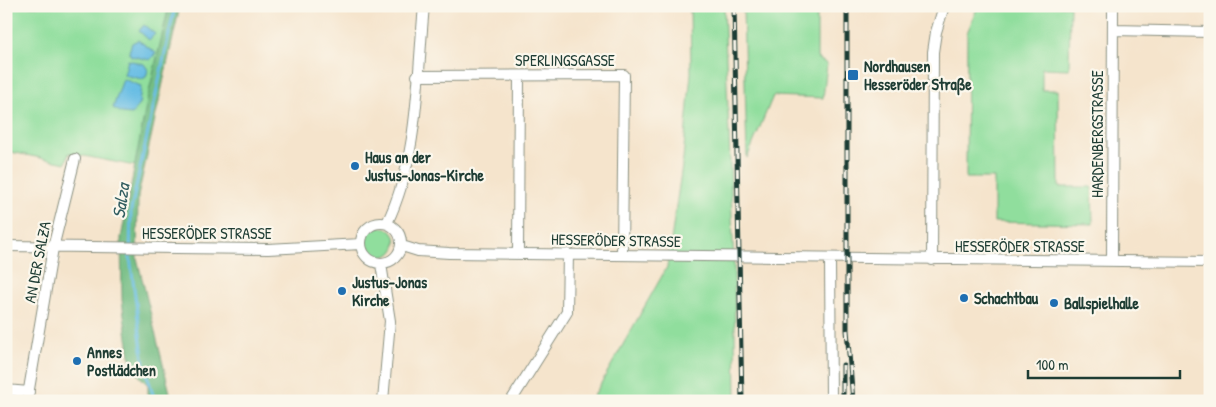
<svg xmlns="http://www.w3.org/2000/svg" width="1216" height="407" viewBox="0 0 1216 407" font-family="'Patrick Hand',sans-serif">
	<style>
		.green { fill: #90de9d; stroke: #588e68 }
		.forest { fill: #74bd84; stroke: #4a7d5c }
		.water { fill: #68bde4; stroke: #447d8c }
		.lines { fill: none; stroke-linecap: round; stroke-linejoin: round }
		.stream { stroke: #68bde4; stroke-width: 3 }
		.street-casing { stroke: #8a9080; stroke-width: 12 }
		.street { stroke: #fff; stroke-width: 10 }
		.rail-casing { stroke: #1f3d34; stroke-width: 5 }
		.rail { stroke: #fbf7ec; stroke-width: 3; stroke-dasharray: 9; stroke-linecap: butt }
		.poi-dot { fill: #1f6fb2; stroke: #fbf7ec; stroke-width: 2 }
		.labels { text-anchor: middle; stroke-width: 4.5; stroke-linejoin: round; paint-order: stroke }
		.street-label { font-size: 16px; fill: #1f3d34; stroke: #fbf7ec }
		.poi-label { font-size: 16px; font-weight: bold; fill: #1f3d34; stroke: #fbf7ec; text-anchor: start }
		.water-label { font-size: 18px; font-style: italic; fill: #315d60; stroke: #fbf7ec }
	</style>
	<rect width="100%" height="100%" fill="#fbf7ec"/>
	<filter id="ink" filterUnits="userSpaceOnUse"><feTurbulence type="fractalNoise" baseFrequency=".02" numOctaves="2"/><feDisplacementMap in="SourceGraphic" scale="10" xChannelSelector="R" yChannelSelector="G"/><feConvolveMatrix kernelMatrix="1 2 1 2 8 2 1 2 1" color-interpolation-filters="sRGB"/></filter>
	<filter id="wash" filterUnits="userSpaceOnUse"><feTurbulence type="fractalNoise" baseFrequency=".0096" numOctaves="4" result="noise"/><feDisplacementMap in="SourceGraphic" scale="20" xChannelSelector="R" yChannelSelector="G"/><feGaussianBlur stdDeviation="1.12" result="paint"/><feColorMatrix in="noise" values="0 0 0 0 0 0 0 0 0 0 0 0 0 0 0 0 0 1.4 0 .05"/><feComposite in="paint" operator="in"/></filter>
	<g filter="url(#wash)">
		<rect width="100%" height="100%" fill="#f5e4cc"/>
		<path class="green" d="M6 6H169L135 166 69 153 66 163 6 151Z
			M690 6H724L734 267 736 401H591L667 267 683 159 691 73Z
			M743 6H817V58L827 64 823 98 773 96 747 158Z
			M978 6H1070L1069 69 1042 68V90H1058L1059 187H1092L1093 224 994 222V178H966L967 33Z
			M366 242a15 15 0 1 1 30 0a15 15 0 1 1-30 0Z"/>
		<path class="forest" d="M169 6H180L138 196 137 258 172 401H148V385L132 368 127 338 122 300 121 238 148 96Z"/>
		<path class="water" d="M144 25 155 34 149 40 139 31Z
			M138 40 156 53 150 60 131 56 129 52 132 43Z
			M128 60 144 64 148 70 146 77 142 79 124 75Z
			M123 79 141 86 139 104 132 114 122 113 113 108Z"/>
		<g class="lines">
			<path class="stream" d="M155 401 144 365 130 257 131 210 175 6"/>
		</g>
	</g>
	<g filter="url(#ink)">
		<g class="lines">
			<g class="street-casing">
				<path id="street" d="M1113 30 1210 32
					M417 76 624 75 622 255
					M361 243a20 20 0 1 1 40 0a20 20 0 1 1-40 0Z
					M387 223C419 157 417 78 424 6
					M6 246 268 249 361 244
					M402 246 418 251 449 253 1210 262
					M518 253 519 76
					M830 259 831 401
					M932 260 933 52 936 32 944 6
					M1112 261 1113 6
					M381 264 390 321 383 401
					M6 390 29 392
					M27 401 53 248 75 159
					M511 401 567 312 568 254"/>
			</g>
			<use href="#street" class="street"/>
			<g class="rail-casing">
				<path id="rail" d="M734 6 742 401
					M847 6V330L853 401
					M843 365V401"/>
			</g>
			<use href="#rail" class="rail"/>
		</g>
	</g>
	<g class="poi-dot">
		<rect x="847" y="69" width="12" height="12" rx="2.5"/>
		<circle cx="355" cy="166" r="5"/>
		<circle cx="342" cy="291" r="5"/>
		<circle cx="964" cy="298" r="5"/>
		<circle cx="1054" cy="303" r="5"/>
		<circle cx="77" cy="361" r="5"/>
	</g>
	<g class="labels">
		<g class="street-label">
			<text x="565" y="66">SPERLINGSGASSE</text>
			<text transform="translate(1097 134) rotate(-90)" y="6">HARDENBERGSTRASSE</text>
			<text x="207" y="239">HESSERÖDER STRASSE</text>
			<text transform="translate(616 240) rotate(1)" y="6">HESSERÖDER STRASSE</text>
			<text x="1020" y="252">HESSERÖDER STRASSE</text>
			<text transform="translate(37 262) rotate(-79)" y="6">AN DER SALZA</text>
		</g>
		<g class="poi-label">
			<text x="864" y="72">Nordhausen<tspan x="864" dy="18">Hesseröder Straße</tspan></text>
			<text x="365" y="163">Haus an der<tspan x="365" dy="18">Justus-Jonas-Kirche</tspan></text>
			<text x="352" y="288">Justus-Jonas<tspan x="352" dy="18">Kirche</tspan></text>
			<text x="974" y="304">Schachtbau</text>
			<text x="1064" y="309">Ballspielhalle</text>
			<text x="87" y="358">Annes<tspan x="87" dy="18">Postlädchen</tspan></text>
		</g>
		<g class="water-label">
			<text transform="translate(121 201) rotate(-82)" y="6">Salza</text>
		</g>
	</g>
	<rect width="1216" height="407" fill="none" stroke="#fbf7ec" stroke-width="25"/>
	<path d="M1028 370v8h152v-8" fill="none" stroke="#1f3d34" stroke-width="2.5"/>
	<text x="1036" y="370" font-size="15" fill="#1f3d34" stroke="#fbf7ec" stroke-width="4" paint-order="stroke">100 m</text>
</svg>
